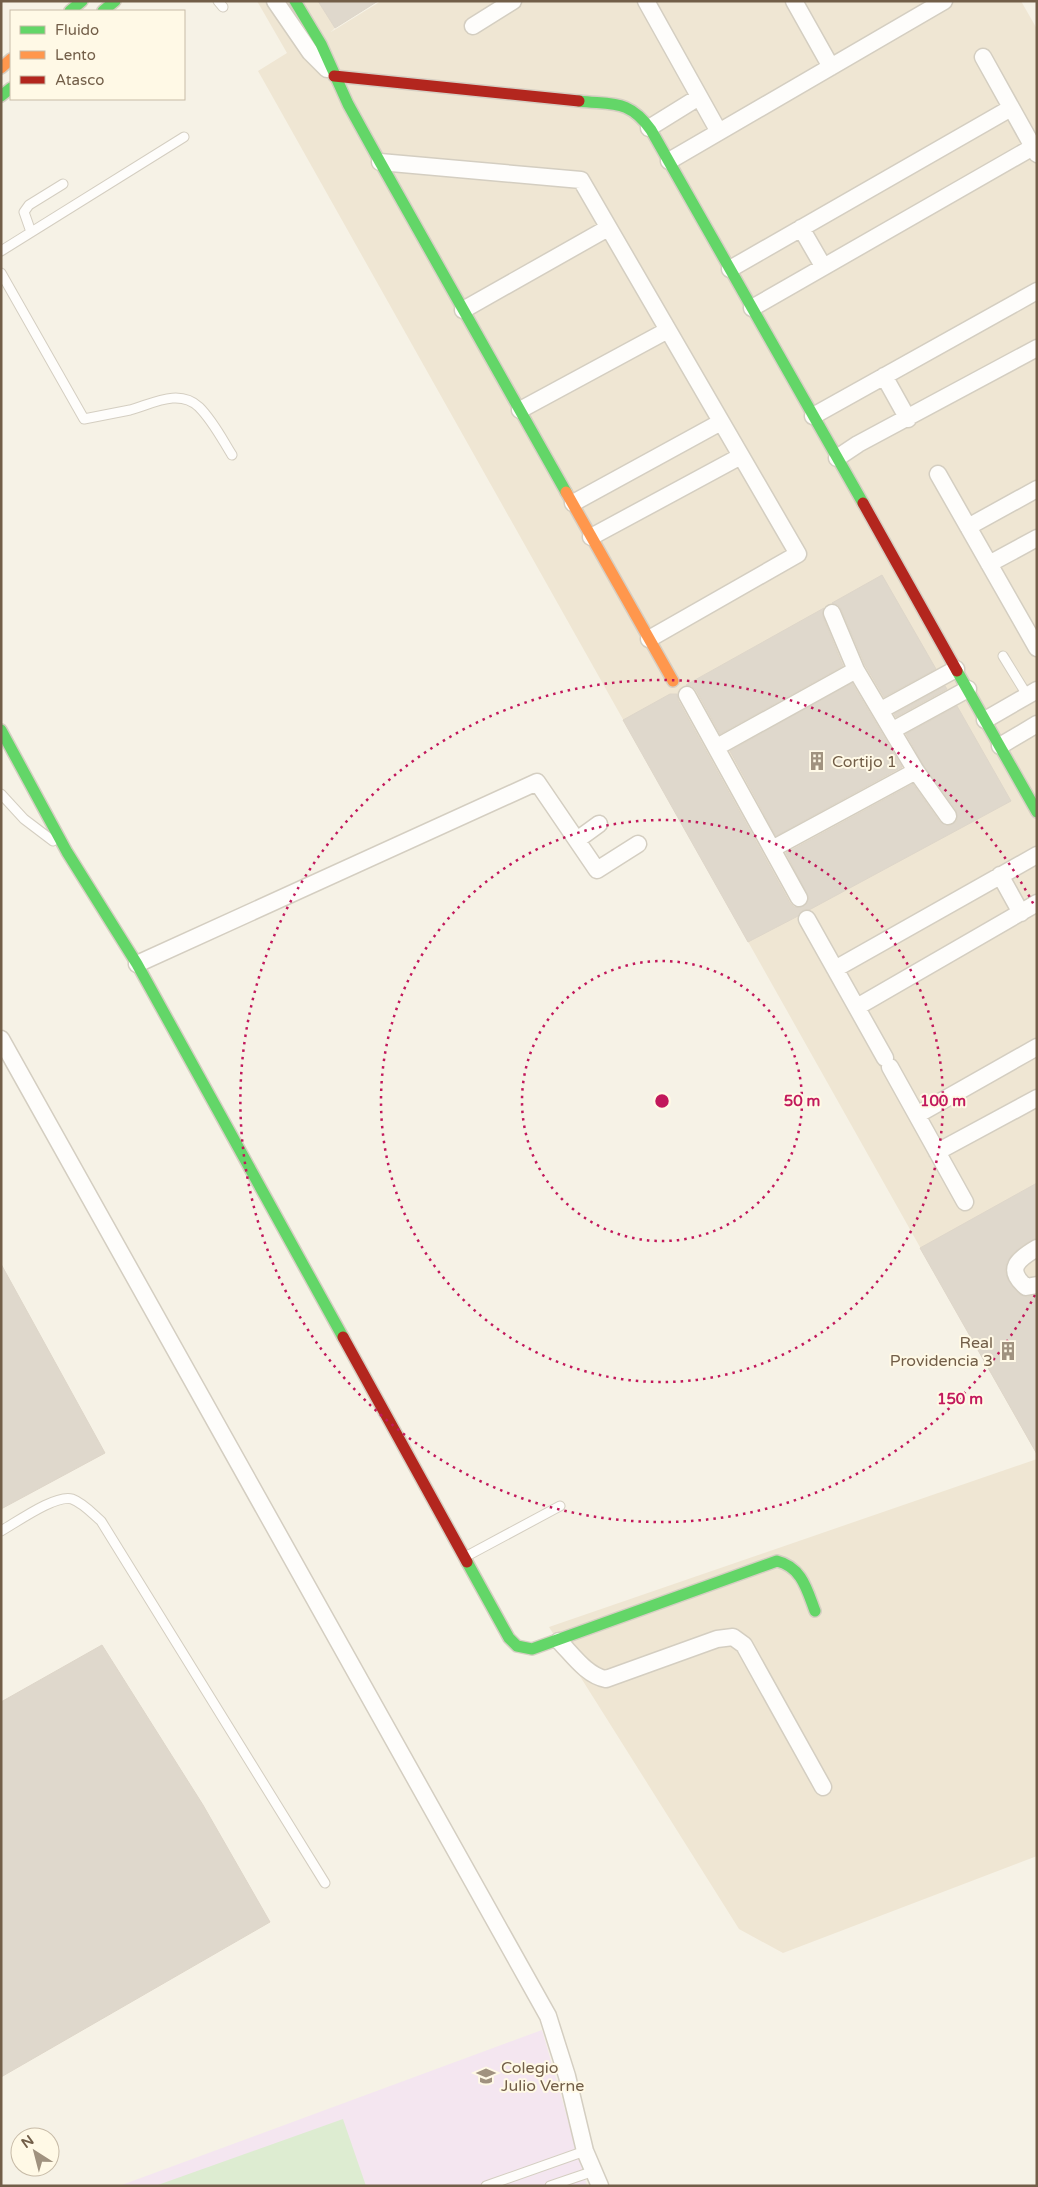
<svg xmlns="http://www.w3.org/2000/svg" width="1038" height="2187" viewBox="0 0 1038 2187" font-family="'Varela Round',sans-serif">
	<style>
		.residential { fill: #efe6d3 }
		.education { fill: #f4e6f0 }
		.green { fill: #ddecd1 }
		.building { fill: #dfd8cc; stroke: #ded6c9 }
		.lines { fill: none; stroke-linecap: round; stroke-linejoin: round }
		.lane-casing { stroke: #d4cec1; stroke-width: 11 }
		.street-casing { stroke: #d4cec1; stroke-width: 19 }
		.fast-casing { stroke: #d6cfc3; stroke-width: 14 }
		.slow-casing { stroke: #d6cfc3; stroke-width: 14 }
		.jam-casing { stroke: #d6cfc3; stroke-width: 14 }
		.lane { stroke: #fefdfb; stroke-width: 9 }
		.street { stroke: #fefdfb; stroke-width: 16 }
		.fast { stroke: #63d668; stroke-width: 11 }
		.slow { stroke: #ff974d; stroke-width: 11 }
		.jam { stroke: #b3261e; stroke-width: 11 }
		.ring { fill: none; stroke: #c2185b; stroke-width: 2.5; stroke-dasharray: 2.5 5 }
		.labels { text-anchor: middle; stroke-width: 4; stroke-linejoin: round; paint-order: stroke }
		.poi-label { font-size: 16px; fill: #725e48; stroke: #fff9e6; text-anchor: start }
		.centre { fill: #c2185b; stroke: #fff9e6; stroke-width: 2.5 }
		.ring-label { font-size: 15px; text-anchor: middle; font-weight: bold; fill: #c2185b; stroke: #fff9e6; stroke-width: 4; stroke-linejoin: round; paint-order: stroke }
	</style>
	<rect width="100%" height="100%" fill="#f6f2e6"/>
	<path class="residential" d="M257 1H318L335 28 331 32 381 1H1021L1037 29V1455L262 78 258 71 287 53Z
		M1037 1459V1856L783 1953 739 1929 549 1627Z"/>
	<path class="education" d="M542 2030 587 2186H119Z"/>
	<path class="green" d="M343 2119 366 2186H155Z"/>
	<path class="building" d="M318 1H378L335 28Z
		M882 575 936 669 884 697 865 665 841 609 838 605 832 603Z
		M824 608 823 617 843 666 720 734 696 690 692 686 686 685Z
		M852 683 902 767 776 836 730 751Z
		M945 686 947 689 896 717 894 714Z
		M670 694H677L678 700 790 903 794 907 804 906 809 898 786 853 913 784 940 822 949 826 957 821 956 810 924 766 906 734 957 706 1011 801 809 910H803L798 916 748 942 623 720Z
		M1037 1183V1238L1025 1244 1013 1253 1007 1262 1005 1271 1008 1280 1019 1294 1027 1297 1037 1295V1454L920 1248Z
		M1 1264 105 1453 1 1509Z
		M102 1645 203 1805 270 1922 1 2077V1702Z"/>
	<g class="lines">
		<g class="lane-casing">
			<path id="lane" d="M218 1 223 7
				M31 232 24 212 29 205 63 184
				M1 251 184 137
				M1 273 84 419C99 416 115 413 130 410 152 404 179 388 199 407 213 421 222 439 232 455
				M1003 656 1027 695
				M1 794 24 819 53 841
				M1 1531C17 1522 56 1494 72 1499 83 1503 92 1513 101 1521L325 1883
				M465 1557 560 1506
				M486 2186 585 2151
				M550 2186 594 2171"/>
		</g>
		<g class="street-casing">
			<path id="street" d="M275 1 310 52 327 69
				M646 1 719 132
				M794 1 831 67
				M473 26 513 1
				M983 57 1037 154
				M649 128 699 97
				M669 161 944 1
				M380 162 581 180 798 554 649 639
				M801 228 823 266
				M730 269 1011 108
				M752 308 1033 147
				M463 310 608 228
				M884 376 908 419
				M520 410 668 330
				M813 416 1037 291
				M837 458 858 444 1037 348
				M938 474 1037 648
				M573 503 721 422
				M968 527 1037 489
				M591 537 741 456
				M989 564 1037 538
				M832 613 856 670 916 771 948 816
				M687 695 799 898
				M881 710 956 669
				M985 720 1037 690
				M893 730 968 689
				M1000 746 1037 724
				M717 747 856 670
				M577 840 599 824
				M772 849 916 771
				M1000 875 1021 913
				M807 919 885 1058
				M137 964 537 782 597 870 638 844
				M835 969 1037 855
				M857 1007 1037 903
				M1 1039 548 2016 567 2076 585 2151 600 2186
				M890 1067 965 1202
				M917 1115 1037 1047
				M937 1152 1037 1098
				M1037 1248C1018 1259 1005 1269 1026 1287L1037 1285
				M559 1641C572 1654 587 1676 606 1679L717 1639 733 1637 744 1645 823 1787"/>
		</g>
		<g class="fast-casing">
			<path id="fast" d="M295 1 321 44 348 104 380 162 566 492
				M70 11 82 1
				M103 11 115 1
				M1 96 11 88
				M579 101C613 105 629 99 651 130L863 503
				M957 671 1037 812
				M1 730 67 852 137 964 343 1337
				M467 1562 509 1638 517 1646 532 1649 777 1561C802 1567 807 1590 815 1611"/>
		</g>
		<g class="slow-casing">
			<path id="slow" d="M1 68 11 59
				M566 492 673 681"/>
		</g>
		<g class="jam-casing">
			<path id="jam" d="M334 76 579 101
				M863 503 957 671
				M343 1337 467 1562"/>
		</g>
		<use href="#lane" class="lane"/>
		<use href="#street" class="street"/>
		<use href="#fast" class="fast"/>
		<use href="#slow" class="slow"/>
		<use href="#jam" class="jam"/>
	</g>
	<g class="ring">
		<circle cx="662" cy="1101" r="140"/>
		<circle cx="662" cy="1101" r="281"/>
		<path d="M1035 1295A421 421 0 1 1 1035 907"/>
	</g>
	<defs>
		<g id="building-bare" transform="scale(1.5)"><path d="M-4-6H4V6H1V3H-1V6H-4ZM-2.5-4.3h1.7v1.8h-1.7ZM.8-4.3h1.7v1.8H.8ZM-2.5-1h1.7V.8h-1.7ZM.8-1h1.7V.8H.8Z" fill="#a0927f" stroke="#fff9e6" stroke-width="2.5" paint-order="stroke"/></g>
		<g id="school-bare" transform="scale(1.5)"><path d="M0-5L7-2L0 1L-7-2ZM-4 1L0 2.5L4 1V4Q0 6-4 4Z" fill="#a0927f" stroke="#fff9e6" stroke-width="2.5" paint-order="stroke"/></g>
	</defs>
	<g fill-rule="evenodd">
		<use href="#building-bare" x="817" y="761"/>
		<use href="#building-bare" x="1008" y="1351"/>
		<use href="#school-bare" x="486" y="2076"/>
	</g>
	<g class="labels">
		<g class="poi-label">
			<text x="832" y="767">Cortijo 1</text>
			<text x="993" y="1348" text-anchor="end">Real<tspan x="993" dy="18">Providencia 3</tspan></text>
			<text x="501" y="2073">Colegio<tspan x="501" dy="18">Julio Verne</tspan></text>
		</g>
	</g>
	<circle cx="662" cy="1101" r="8" class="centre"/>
	<g class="ring-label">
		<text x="802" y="1106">50 m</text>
		<text x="943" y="1106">100 m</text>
		<text x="960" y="1404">150 m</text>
	</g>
	<rect width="1038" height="2187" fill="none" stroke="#725e48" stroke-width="5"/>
	<rect x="10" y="10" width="175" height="90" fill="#fff9e6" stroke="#c7bba7"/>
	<rect x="20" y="26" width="25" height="8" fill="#63d668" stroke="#c7bba7"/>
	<text x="55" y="35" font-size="15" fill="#725e48">Fluido</text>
	<rect x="20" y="51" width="25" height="8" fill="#ff974d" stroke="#c7bba7"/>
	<text x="55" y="60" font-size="15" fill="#725e48">Lento</text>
	<rect x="20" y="76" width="25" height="8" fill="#b3261e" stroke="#c7bba7"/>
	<text x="55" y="85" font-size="15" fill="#725e48">Atasco</text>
	<g transform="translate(35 2152) rotate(324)"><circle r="24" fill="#fff9e6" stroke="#c7bba7"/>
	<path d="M0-4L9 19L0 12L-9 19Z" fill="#a0927f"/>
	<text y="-8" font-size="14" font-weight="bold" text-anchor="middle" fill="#725e48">N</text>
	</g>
</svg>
